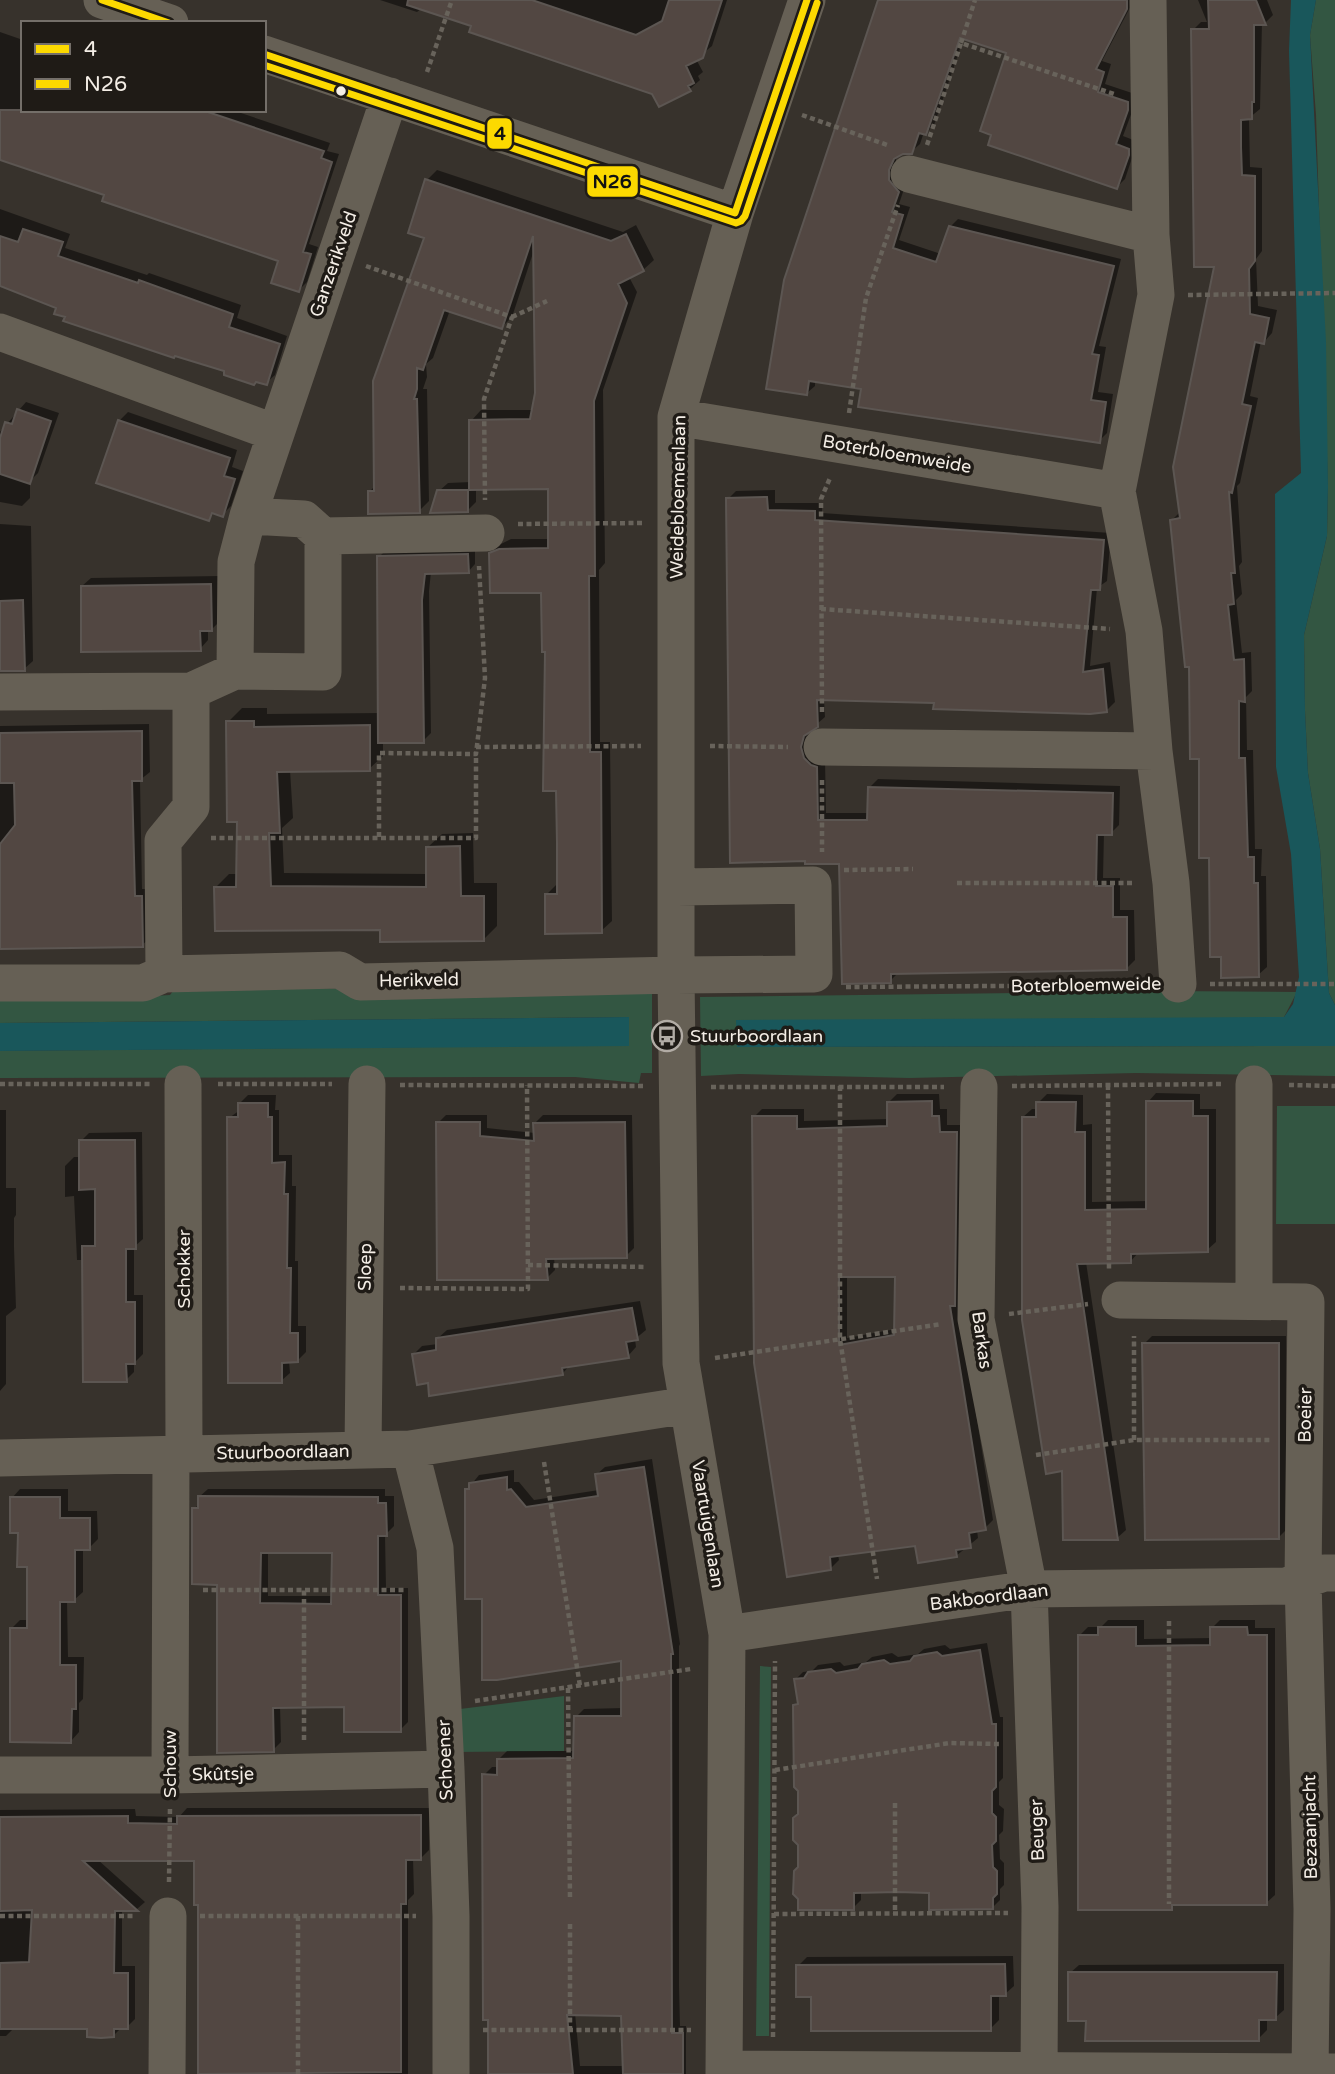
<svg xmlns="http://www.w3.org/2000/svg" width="1335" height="2074" viewBox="0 0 1335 2074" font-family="'Varela Round',sans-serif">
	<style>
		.green { fill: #335642 }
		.water { fill: #19575b }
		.shadow { fill: #0007; fill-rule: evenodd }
		.building { fill: #524742; stroke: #5c5652; stroke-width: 2; fill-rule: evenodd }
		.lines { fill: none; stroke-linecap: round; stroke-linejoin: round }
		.path { stroke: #68635b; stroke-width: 4.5; stroke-dasharray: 5 3.5; stroke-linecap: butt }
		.minor { stroke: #666055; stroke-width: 37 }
		.bus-1-casing { stroke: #1f1b16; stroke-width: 12 }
		.bus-2-casing { stroke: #1f1b16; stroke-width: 12 }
		.bus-1 { stroke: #fcd900; stroke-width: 7 }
		.bus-2 { stroke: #fcd900; stroke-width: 7 }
		.bus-dot { fill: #f4eee6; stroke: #1f1b16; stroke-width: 2.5 }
		.labels { text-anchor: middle; stroke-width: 7; stroke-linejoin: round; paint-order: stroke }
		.street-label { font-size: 18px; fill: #f4eee6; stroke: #1f1b16 }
		.poi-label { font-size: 18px; fill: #f4eee6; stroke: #1f1b16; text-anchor: start }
		.line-badge { stroke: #1f1b16; stroke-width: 2.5 }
		.pale-badge-label { font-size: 19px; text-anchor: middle; font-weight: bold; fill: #111 }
	</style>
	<rect width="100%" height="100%" fill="#37322c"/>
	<path class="green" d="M1316 0H1335V1005L1329 993 1320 849 1308 773 1305 711 1304 635 1327 536 1328 487 1316 115 1310 35Z
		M177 986 652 993V1073H641L639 1083 575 1077 0 1078V1051L629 1045 628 1017 0 1023V999L121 998 170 995Z
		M1166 991 1297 992 1284 1017 738 1047 1335 1046V1076L1136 1073 909 1078 739 1074 701 1076 700 997Z
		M1277 1106H1335V1224H1276Z
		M760 1666 771 1667 769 2036H756Z
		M564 1696V1751L454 1752 460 1709Z"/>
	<path class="water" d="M1291 0H1316L1310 35 1326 342 1328 487 1327 536 1304 635 1305 711 1308 773 1320 849 1329 993 1335 1005V1046L737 1047 736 1020 1284 1017 1293 1004 1299 977 1291 854 1276 767 1275 494 1301 473 1289 51Z
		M629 1017V1046L0 1051V1023Z"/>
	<path class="shadow" d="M380 0H727L712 46 696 59 703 72 698 76 700 80 690 89 660 105 653 92 422 8 417 12Z
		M880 0H1134L1102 61 1111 64 1105 84 1135 94 1136 101 1123 136 1136 141V146L1125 179 1117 187 1009 52 964 37 934 125 926 133 924 132 920 144 911 152 899 154 896 159V172L906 183 899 204 910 207 899 240 941 254 950 227 958 219 1121 259 1099 346 1106 347 1098 392 1113 394 1107 433 1099 441 863 388 815 380V386L807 393Z
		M1198 0H1267L1273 15 1265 23H1262L1260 109 1249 118 1250 167 1262 168V251L1256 259 1258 306 1277 310 1272 333 1264 342 1261 341 1250 396 1258 398 1240 483 1237 486 1242 562 1239 566 1242 594 1236 600 1242 653 1251 652 1252 691 1246 697 1247 750H1253L1255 849H1262L1261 876H1266L1267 967 1258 975 1211 856 1191 665 1172 520 1181 511 1216 265 1193 30 1201 22H1207Z
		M0 32 23 40V110H232L330 143 327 151 339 154 309 244 318 247 307 282 299 290 281 260 107 194 0 158Z
		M437 170 623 232 636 225 654 260 643 270 629 277 637 292 603 390 605 563 599 570 600 742H610L612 921 601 931 547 894 557 884 558 789 543 591 490 554 501 544 511 539H550V488H476V502L467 511 439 491 448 483 471 482V421L481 410H534L537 393 534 250 512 317 502 327 450 310 433 358 426 364 427 377 423 389H427L429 501 419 511 370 491 376 485 426 237 427 180Z
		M0 209 70 234 65 248 147 275 149 273 241 305 237 318 287 336 275 375 266 383 67 316 58 307 0 285Z
		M26 402 59 413 38 473 30 481V498L22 506 0 502V432Z
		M128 412 237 450 232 467 243 471 231 506 222 515 215 512 209 519 119 421Z
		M775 490V503H822V513L1111 533 1107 581 1097 588 1090 666 1110 662 1115 702 1107 710 936 701 824 699 825 717 811 729 808 739 825 759 826 813H869L870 787 878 779 1120 786 1119 825 1111 833H1104L1103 878H1120V910H1134L1135 960 1127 968 898 973 890 981 841 863 807 862 728 499 736 491Z
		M0 524 31 526 33 661 24 669H0Z
		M475 548V564L468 572H431L429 591 431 733 423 741H383V756L369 769 290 770 293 818 282 828 284 873 428 874V847L442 834 473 833 474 883H497V926L484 939 381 929 216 887 229 874H238L239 820 228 722 242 708H267V714L380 713 379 557 387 549Z
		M219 576 220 621 211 630H208V640L200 649 82 586 91 578Z
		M149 724 150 772 140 780 142 889H150V938L142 945 0 947V726Z
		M1156 1093 1200 1094V1109H1216V1242L1207 1250 1138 1253 1130 1262H1086L1126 1530 1117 1538 1064 1469 1023 1117 1032 1109H1038V1103L1047 1094 1083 1095V1125L1092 1124V1202L1148 1201V1102Z
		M897 1094H939L940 1109H947V1125H965L958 1300 993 1520 985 1528 977 1530 978 1538 956 1556 917 1544 838 1555 839 1560 831 1568 754 1117 762 1109H804V1121L889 1119V1102ZM847 1276H897L896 1329 847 1338Z
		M248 1095H276L275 1110H279V1155H292V1186H296L295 1261H298V1326H306V1352L297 1361H289L290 1373 281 1381 229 1118 240 1110V1103Z
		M0 1110H6V1188H16V1215L14 1218V1247L16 1308 6 1316V1384L0 1391Z
		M446 1115H487V1128L535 1133V1123L543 1115H632L634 1248 626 1256 554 1257 555 1270 547 1278 438 1123Z
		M142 1132 143 1239 134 1247V1295H143V1354L134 1363V1372L126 1380 84 1260H77L74 1196 65 1197V1166L74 1157H81V1141L89 1133Z
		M640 1301 646 1330 635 1339 636 1347 628 1356 571 1364 563 1373 429 1381 414 1354 422 1346 438 1344V1338L447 1330Z
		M1152 1336H1286V1530L1278 1538 1144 1344Z
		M652 1459 680 1644 679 1646V1986L680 2026H686V2074H490L484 1775 492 1767H499V1759L507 1751H575L576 1717 584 1709 623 1708V1659L484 1597 467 1490 479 1475 514 1470V1482H519L534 1500 599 1490 596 1475 605 1467ZM575 2013 623 2014 624 2066H580Z
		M20 1489H68V1511H97L98 1539 89 1548H83V1592L74 1600H67L68 1657H84L83 1699 79 1703V1732L71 1741 12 1628 20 1620H29V1565L12 1498Z
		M208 1489H385V1496H394V1526L385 1535 386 1588H408V1722L400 1730 346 1705 280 1706 281 1742 273 1750 194 1509 200 1503 199 1497ZM268 1551H334L333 1596H268Z
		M1108 1620H1144V1639L1212 1638V1628L1220 1620H1255V1628H1275V1895L1266 1903H1177L1171 1908 1080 1635 1088 1627H1101Z
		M987 1643 1000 1717H1003V1778L999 1782V1805L1004 1809 1003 1831 999 1835 1000 1859 1004 1863V1885L1000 1889V1900L992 1908 930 1891H861V1900L853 1908 799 1814 795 1705 799 1701 795 1680 803 1672 812 1671 818 1665 840 1662 844 1666 866 1662 872 1657 892 1653 898 1657 918 1654 924 1649 945 1645 950 1649Z
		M187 1808H429V1850L421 1858H413L414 1894 408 1900V2074H199L200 1903 195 1859H97L145 1902 137 1909H122V1966H135V2019L127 2027H122L113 2036 89 2027 14 2028 6 2036H0V1810L135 1809 136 1816 179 1817Z
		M1013 1956 1014 1986 1005 1994H999V2020L990 2029 813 1995 798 1966 807 1957Z
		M1284 1964V2010L1275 2018H1267V2030L1258 2039 1070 1973 1079 1965Z"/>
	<path class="building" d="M408 0H532L636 35 662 21 669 0H722L703 58 686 66 694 83 688 86 691 91 659 107 652 94 469 32 471 26 407 5Z
		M878 0H1127V9L1096 69 1104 72 1098 92 1128 102V110L1116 144 1129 149V155L1117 189 988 145 991 135 980 131 1006 53 960 38 926 135 919 133 912 154H903L894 159 889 170V180L899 192 892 212 903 215 893 248 936 262 949 226 1114 266 1092 354 1099 355 1091 400 1106 402 1100 443 858 407 861 389 809 381 807 395 766 389 784 280Z
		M1208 0H1256L1266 25H1254V102H1252V119L1241 120V147L1242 175 1255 176V261L1249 269 1250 314 1269 318 1264 344 1255 342 1242 404 1251 406 1232 493 1229 492 1235 573H1231L1234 604 1228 605 1234 660 1244 659 1245 702 1239 701V758H1245L1248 857H1254V883H1258L1259 977 1221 978V957H1210L1209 858H1199V759H1190L1189 667H1185L1170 520 1180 518 1173 467 1214 267H1194L1191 29H1209Z
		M0 110H202L324 151 321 158 332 162 303 252 311 254 299 292 271 283 278 261 102 201 104 195 0 160Z
		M425 179 611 241 626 234 644 271 618 284 627 303 594 401 595 576H589L590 752H601L602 933 545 934V894H557V843L556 791H543L545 652H542L541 593H490L489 553 499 549 548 548V489L469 490V420L530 419 535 393 533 236 502 329 444 310 423 370 417 368V389L414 399H417L420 513 368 514V491H374L373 381 424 238 408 233Z
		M23 229 63 242 58 256 138 283 139 280 233 314 229 327 280 344 267 385 256 382 254 385 224 375V371L175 356 174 358 63 321 65 317 54 314 56 308 0 286V236L18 242Z
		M17 409 51 421 30 484 0 474V438L5 422 12 424Z
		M118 420 230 458 224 476 235 479 223 517 212 513 209 521 96 483Z
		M437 490H468V512L430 513Z
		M767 497 768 510 815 511V520L1104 540 1100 590H1091L1083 672 1103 669 1107 712 1090 714 933 709 934 703 817 700 818 727 804 736 801 747 804 758 811 765 817 767 818 820H867L868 787 1113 793 1112 835H1097L1096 886H1113V917H1127V970L891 974V983L842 984 839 864H805V861L730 863 726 498Z
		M468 554 469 573 425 574 422 600 424 743H378L377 556Z
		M211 584 212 631H200L201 651 81 652V586Z
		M23 600 25 671H0V601Z
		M226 721H254V727L370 725V771L277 772 280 833H269L271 886 426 887V847L460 846 461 896H484V941L380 942V930L215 931 214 887H236L237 822H227Z
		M142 731V781H132L135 896H142L143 947 0 949V844L15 825 14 783H0V733Z
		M932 1101V1116H939L940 1132H957L955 1306H950L986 1530 969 1533 971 1548 956 1550 957 1557 918 1563 915 1546 830 1557 831 1570 787 1577 754 1363 752 1116H797V1129L887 1126V1102ZM839 1277H895L894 1335 839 1345Z
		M1146 1101H1193V1116H1208V1252L1131 1254V1263L1077 1264 1118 1540H1063L1062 1471 1046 1474 1022 1320V1117H1036V1102H1076L1075 1132H1085V1210L1146 1209Z
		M238 1103H268V1117H272V1163L285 1162 284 1194H288L287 1268H291L290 1333H298V1362L282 1363V1383H228L227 1117H238Z
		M436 1122H480V1136L534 1141 533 1123 625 1122 627 1258 546 1259 548 1280H437Z
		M79 1140H135L136 1249H126V1302H135V1364H126L127 1382H83L82 1246H95V1189L79 1190Z
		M632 1308 638 1340 626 1342 629 1358 562 1368 563 1375 429 1396 428 1383 417 1385 412 1354 436 1350V1338Z
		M1142 1343H1279V1539L1145 1540Z
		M644 1467 673 1654H671L672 2033H683V2074H623L621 2016 567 2015 573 2074H488V2020H483L482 1774 497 1775V1759L573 1758 574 1716H621V1661L497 1680H482V1599H465V1489H469V1483L507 1477V1490L511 1489 526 1507 598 1496 595 1474Z
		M198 1496 378 1497V1503H386L387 1536H378V1595H401V1732H344V1707L273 1708 274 1752 217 1753V1585L192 1584V1508H198ZM261 1553H332L331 1604 260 1603Z
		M10 1497H60V1518H90V1550H75V1602H60V1665H76V1709H72L71 1743 10 1742V1628H27V1567H17L18 1533H10Z
		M1098 1627H1136V1646L1210 1645V1627H1247L1248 1635H1267V1905H1172V1910H1078V1635H1098Z
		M980 1650 992 1724H996V1787L992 1791V1813L996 1817V1841L992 1845 993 1867 997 1871V1894L993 1898V1909L929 1910V1893L898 1892 854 1893V1910H798V1899L793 1894 794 1871 798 1867V1845L793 1840V1818L798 1814V1791L794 1787 793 1705 798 1704 794 1679 804 1678 808 1672 831 1669 836 1673 858 1669 862 1664 884 1660 890 1664 910 1661 914 1656 937 1652 942 1656Z
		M421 1815V1860H406V1904H401V2072L198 2074V1905H194V1861H83L138 1911H115L114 1973H128V2029H114V2037L101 2038 87 2037V2029H0V1963L29 1962 32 1910 0 1911V1817L128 1816V1823L177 1824V1816Z
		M1005 1964 1006 1996H991V2031H811V1997H796V1965Z
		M1068 1972H1277L1276 2020H1259V2041H1085L1086 2021H1068Z"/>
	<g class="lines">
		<path class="path" d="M961 43 975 0
			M427 72 452 0
			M802 115 890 146
			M927 145 961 43 1117 95
			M366 266 512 317 484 399 485 500
			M1188 295 1335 293
			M512 317 547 301
			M849 413 866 298 898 205
			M518 524 642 523
			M821 609 1110 629
			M822 712 821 499 830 478
			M710 746 788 747
			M476 747 641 746
			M822 780V852
			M379 837V753L476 754 485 678 479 566
			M211 838H476V754
			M844 870 913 869
			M957 883H1135
			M1210 984H1335
			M846 987 1145 985
			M0 1084H150
			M218 1084H332
			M400 1085 643 1086
			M1108 1085 1109 1269
			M1289 1085 1335 1086
			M840 1086V1339L877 1579
			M1012 1086 1221 1084
			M711 1087H944
			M528 1265 646 1267
			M400 1288 528 1289 527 1085
			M1009 1314 1088 1304
			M715 1358 942 1324
			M1134 1440V1336
			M1036 1455 1134 1440H1271
			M544 1462 580 1686
			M203 1590H404
			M1169 1621V1904
			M568 1688 570 1900
			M475 1701 691 1669
			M304 1740V1590
			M775 1770 950 1743 999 1744
			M895 1803V1914
			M169 1882 170 1807
			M774 1914 1008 1913
			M0 1916H136
			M200 1916H416
			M298 1916V2074
			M570 1924V2030
			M483 2030H691
			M773 2037 775 1661"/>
		<path class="minor" d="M102 0 170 23
			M1148 0 1151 235 1156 295 1117 491 1144 631 1154 751 1171 883 1178 984
			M264 54 735 213
			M909 174 1151 235
			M0 332 276 433
			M676 417 1117 491
			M248 516 304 519 323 536
			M235 671 236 562 248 516 390 96
			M0 692 191 691 235 671 323 672V536L486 533
			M822 747 1154 751
			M677 887 813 885 814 974 676 975V417L735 213 807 0
			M164 974 163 841 191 807V691
			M0 983H143L164 974 340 970 360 982 676 975 681 1363 727 1634 724 2074
			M183 1084 184 1454
			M1254 1084V1301
			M979 1087 976 1319 1029 1589 1040 1907 1039 2074
			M1120 1300 1306 1302 1303 1581 1312 1909 1310 2074
			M410 1449 435 1548 446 1769 451 1916V2074
			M363 1450 367 1084
			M0 1458 410 1449 688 1405
			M727 1634 1029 1589 1286 1586 1324 1573H1335
			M0 1775H170L446 1769
			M170 1775 171 1454
			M724 2069 1334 2072
			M167 2074 168 1916"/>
		<g class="bus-1-casing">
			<path id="bus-1" d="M102 0 169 23
				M264 54 735 213
				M735 213 807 0"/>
		</g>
		<g class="bus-2-casing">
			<path id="bus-2" d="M264 65 736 223 741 221 745 216 817 3"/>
		</g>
		<use href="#bus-1" class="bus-1"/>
		<use href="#bus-2" class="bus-2"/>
	</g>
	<defs>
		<g id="bus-ring" transform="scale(1.575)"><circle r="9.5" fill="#1f1b16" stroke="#b2aca5" stroke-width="1.5"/><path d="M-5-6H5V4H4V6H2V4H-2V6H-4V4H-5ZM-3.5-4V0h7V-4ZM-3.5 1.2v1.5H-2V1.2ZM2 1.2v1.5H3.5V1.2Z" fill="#b2aca5"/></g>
	</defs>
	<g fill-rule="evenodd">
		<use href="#bus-ring" x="667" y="1036"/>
	</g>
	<circle class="bus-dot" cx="341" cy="91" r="6"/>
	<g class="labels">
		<g class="street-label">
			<text transform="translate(333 264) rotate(-71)" y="6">Ganzerikveld</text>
			<text transform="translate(897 454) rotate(10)" y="6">Boterbloemweide</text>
			<text transform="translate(678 497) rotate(-89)" y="6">Weidebloemenlaan</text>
			<text transform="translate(419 980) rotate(-1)" y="6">Herikveld</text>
			<text transform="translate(1086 985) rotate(-1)" y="6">Boterbloemweide</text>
			<text transform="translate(365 1267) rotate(-89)" y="6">Sloep</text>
			<text transform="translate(184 1269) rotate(-90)" y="6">Schokker</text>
			<text transform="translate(982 1340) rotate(82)" y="6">Barkas</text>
			<text transform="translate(1305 1415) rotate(-89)" y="6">Boeier</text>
			<text transform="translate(283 1452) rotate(-1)" y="6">Stuurboordlaan</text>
			<text transform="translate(708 1524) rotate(81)" y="6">Vaartuigenlaan</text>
			<text transform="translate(989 1597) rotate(-7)" y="6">Bakboordlaan</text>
			<text transform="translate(445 1760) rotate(-92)" y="6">Schoener</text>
			<text transform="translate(170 1764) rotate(-90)" y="6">Schouw</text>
			<text transform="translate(223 1774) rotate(-1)" y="6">Skûtsje</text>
			<text transform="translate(1310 1827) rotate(-91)" y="6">Bezaanjacht</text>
			<text transform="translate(1037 1830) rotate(-92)" y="6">Beuger</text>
		</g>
		<g class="poi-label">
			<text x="690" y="1042">Stuurboordlaan</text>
		</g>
	</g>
	<g class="line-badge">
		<rect x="486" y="117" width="27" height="33" rx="7" fill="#fcd900"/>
		<rect x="586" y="165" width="53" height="33" rx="7" fill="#fcd900"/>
	</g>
	<g class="pale-badge-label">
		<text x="500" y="140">4</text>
		<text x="612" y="188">N26</text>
	</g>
	<rect x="21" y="21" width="245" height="91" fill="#1f1b16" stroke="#746f69" stroke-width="2"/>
	<rect x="35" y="44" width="35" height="10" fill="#fcd900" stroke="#746f69" stroke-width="2"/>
	<text x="84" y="56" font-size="21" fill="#f4eee6">4</text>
	<rect x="35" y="79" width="35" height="10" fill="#fcd900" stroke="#746f69" stroke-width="2"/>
	<text x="84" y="91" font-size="21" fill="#f4eee6">N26</text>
</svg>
